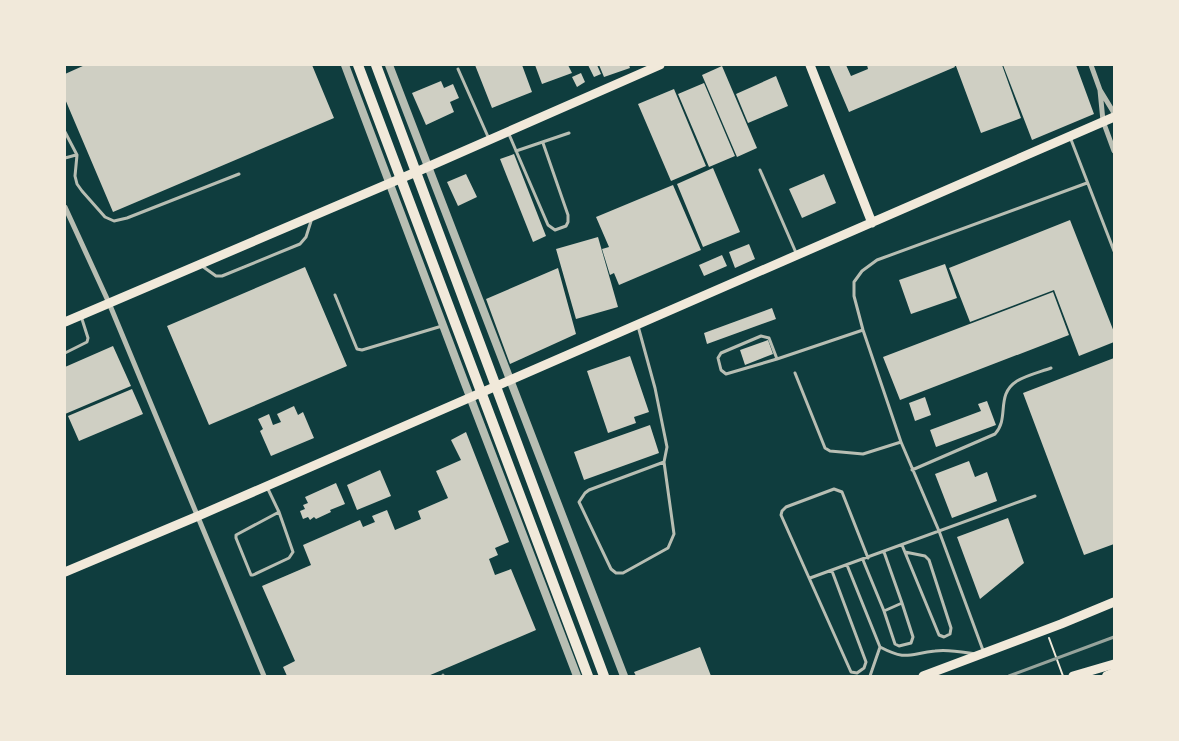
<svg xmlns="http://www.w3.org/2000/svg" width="1179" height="741" viewBox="0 0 1179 741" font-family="Figtree,sans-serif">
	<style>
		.building { fill: #cfcfc3 }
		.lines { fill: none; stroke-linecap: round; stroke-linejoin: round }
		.path { stroke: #f1e9da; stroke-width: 2 }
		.service { stroke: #b8beb3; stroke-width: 3 }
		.minor { stroke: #b8beb3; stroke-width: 5 }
		.tertiary { stroke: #b8beb3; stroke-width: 8 }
		.secondary { stroke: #f1e9da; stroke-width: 9 }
		.primary { stroke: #f1e9da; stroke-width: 10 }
		.trunk { stroke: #f1e9da; stroke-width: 10 }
		.rail { stroke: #97a49c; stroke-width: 3 }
	</style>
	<rect width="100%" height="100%" fill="#0f3d3e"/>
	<path class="building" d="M85 65H312L334 118 113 212 65 99V74Z
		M475 65H522L532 92 492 108Z
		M535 65H568L572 73 542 84Z
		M588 65H597L601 74 594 77Z
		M599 65H629L630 68 604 77Z
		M829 65H846L851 76 868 69 867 65H954L955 67 849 112Z
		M959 65H1002L1021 118 981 133 956 66Z
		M1003 65H1076L1094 114 1032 140Z
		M722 66 757 148 737 157 702 75Z
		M581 73 585 82 577 87 572 77Z
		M776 76 788 106 748 123 736 94Z
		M441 81 444 88 453 84 459 98 450 102 454 112 426 125 412 93Z
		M704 83 735 156 709 167 678 94Z
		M674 89 706 166 671 181 638 104Z
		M514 154 546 236 533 242 500 159Z
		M713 168 740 232 703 247 677 184Z
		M466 174 477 197 458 206 447 182Z
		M824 174 836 203 802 218 789 189Z
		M673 185 701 250 619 285 614 273 610 275 602 249 609 247 596 217Z
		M1070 220 1114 332V342L1079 356 1054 290 970 322 949 268Z
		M598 237 618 307 576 319 556 249Z
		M749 244 755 259 735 268 729 252Z
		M722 255 727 266 704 276 699 265Z
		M945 264 957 298 911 314 899 280Z
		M305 267 347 366 209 425 167 326Z
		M558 268 576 334 510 364 486 299Z
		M1053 292 1069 335 900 400 883 357Z
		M772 308 776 319 707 344 704 333Z
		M768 340 773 354 745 365 740 350Z
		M113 346 131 386 65 414V367Z
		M630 356 649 412 634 417 636 423 608 433 587 371Z
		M1114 358V544L1084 555 1023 393Z
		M132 389 143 414 79 441 68 416Z
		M925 397 931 415 915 421 909 403Z
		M987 401 996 425 936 447 930 430 981 411 978 404Z
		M294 406 298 415 303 412 314 438 271 456 260 431 263 429 258 419 269 414 273 425 281 422 277 414Z
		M650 425 659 453 584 480 574 452Z
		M466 432 509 542 495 548 498 555 489 559 495 575 511 569 536 630 428 676H287L283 667 295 661 262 586 311 565 303 545 360 520 363 527 375 522 372 516 387 510 395 530 421 519 418 511 448 498 436 471 461 460 451 440Z
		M969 461 975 477 987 472 997 501 952 518 935 474Z
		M380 470 391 496 357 510 347 485Z
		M336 483 345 504 330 510 331 512 316 519 314 517 310 520 308 517 303 519 300 511 305 509 303 505 308 503 305 497Z
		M1008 518 1024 563 980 599 957 537Z
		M700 647 711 676H636L634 672Z"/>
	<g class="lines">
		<path class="path" d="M1049 638 1063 676"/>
		<path class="service" d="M458 69 489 139
			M65 132 77 155 75 176 77 184 82 191 105 217 114 221 127 218 239 174
			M508 132 548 225 555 230 566 226 568 222V215L543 143
			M1070 137 1114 251
			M516 151 569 133
			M65 158 76 155
			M760 170 797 255
			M202 266 216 276H222L300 244 306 237 312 218
			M335 295 357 349 362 350 442 326
			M638 326 655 388 667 447 664 462 589 490 585 493 579 502 611 569 616 573H623L668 548 674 534 664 462
			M65 353 87 342 88 338 81 316
			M777 359 769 338 761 336 721 353 718 358 721 370 726 374 777 359 863 330
			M795 373 825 448 830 451 863 454 901 442
			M912 470 995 434C1010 418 995 395 1017 381 1027 375 1040 372 1051 368
			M267 487 279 512 293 552 289 558 253 575H251L236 538V535L279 512
			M902 545 939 635 944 637 950 634 951 628 929 560 925 556 905 552
			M863 560 884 611 902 603 884 552
			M847 565 880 647 870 676
			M832 571 866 662 864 668 857 673 851 672 781 515 782 511 786 507 834 489 842 492 868 558
			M810 578 1035 496
			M884 611 895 644 899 646 911 643 913 637 902 603
			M880 647C907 661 908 654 935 651 948 649 962 652 975 654
			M984 653 939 531 901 442 863 330 854 296V282L862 271 877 260 1087 183"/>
		<path class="minor" d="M1091 65 1100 90 1114 113
			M1100 90 1103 121 1114 151
			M65 207 109 303 264 676"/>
		<path class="tertiary" d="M345 65 464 381 577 676
			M389 65 624 676"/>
		<path class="secondary" d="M810 65 872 223
			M65 322 423 169 660 65
			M65 572 198 516 1114 117
			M923 676 1061 624 1114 602
			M1073 676 1114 664"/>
		<path class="primary" d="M358 65 588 676
			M376 65 604 676"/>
		<path class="trunk" d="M1107 676 1114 673"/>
		<path class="rail" d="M443 675V676
			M1009 676 1114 637"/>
	</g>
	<rect width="1179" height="741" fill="none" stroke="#f1e9da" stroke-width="132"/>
</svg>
